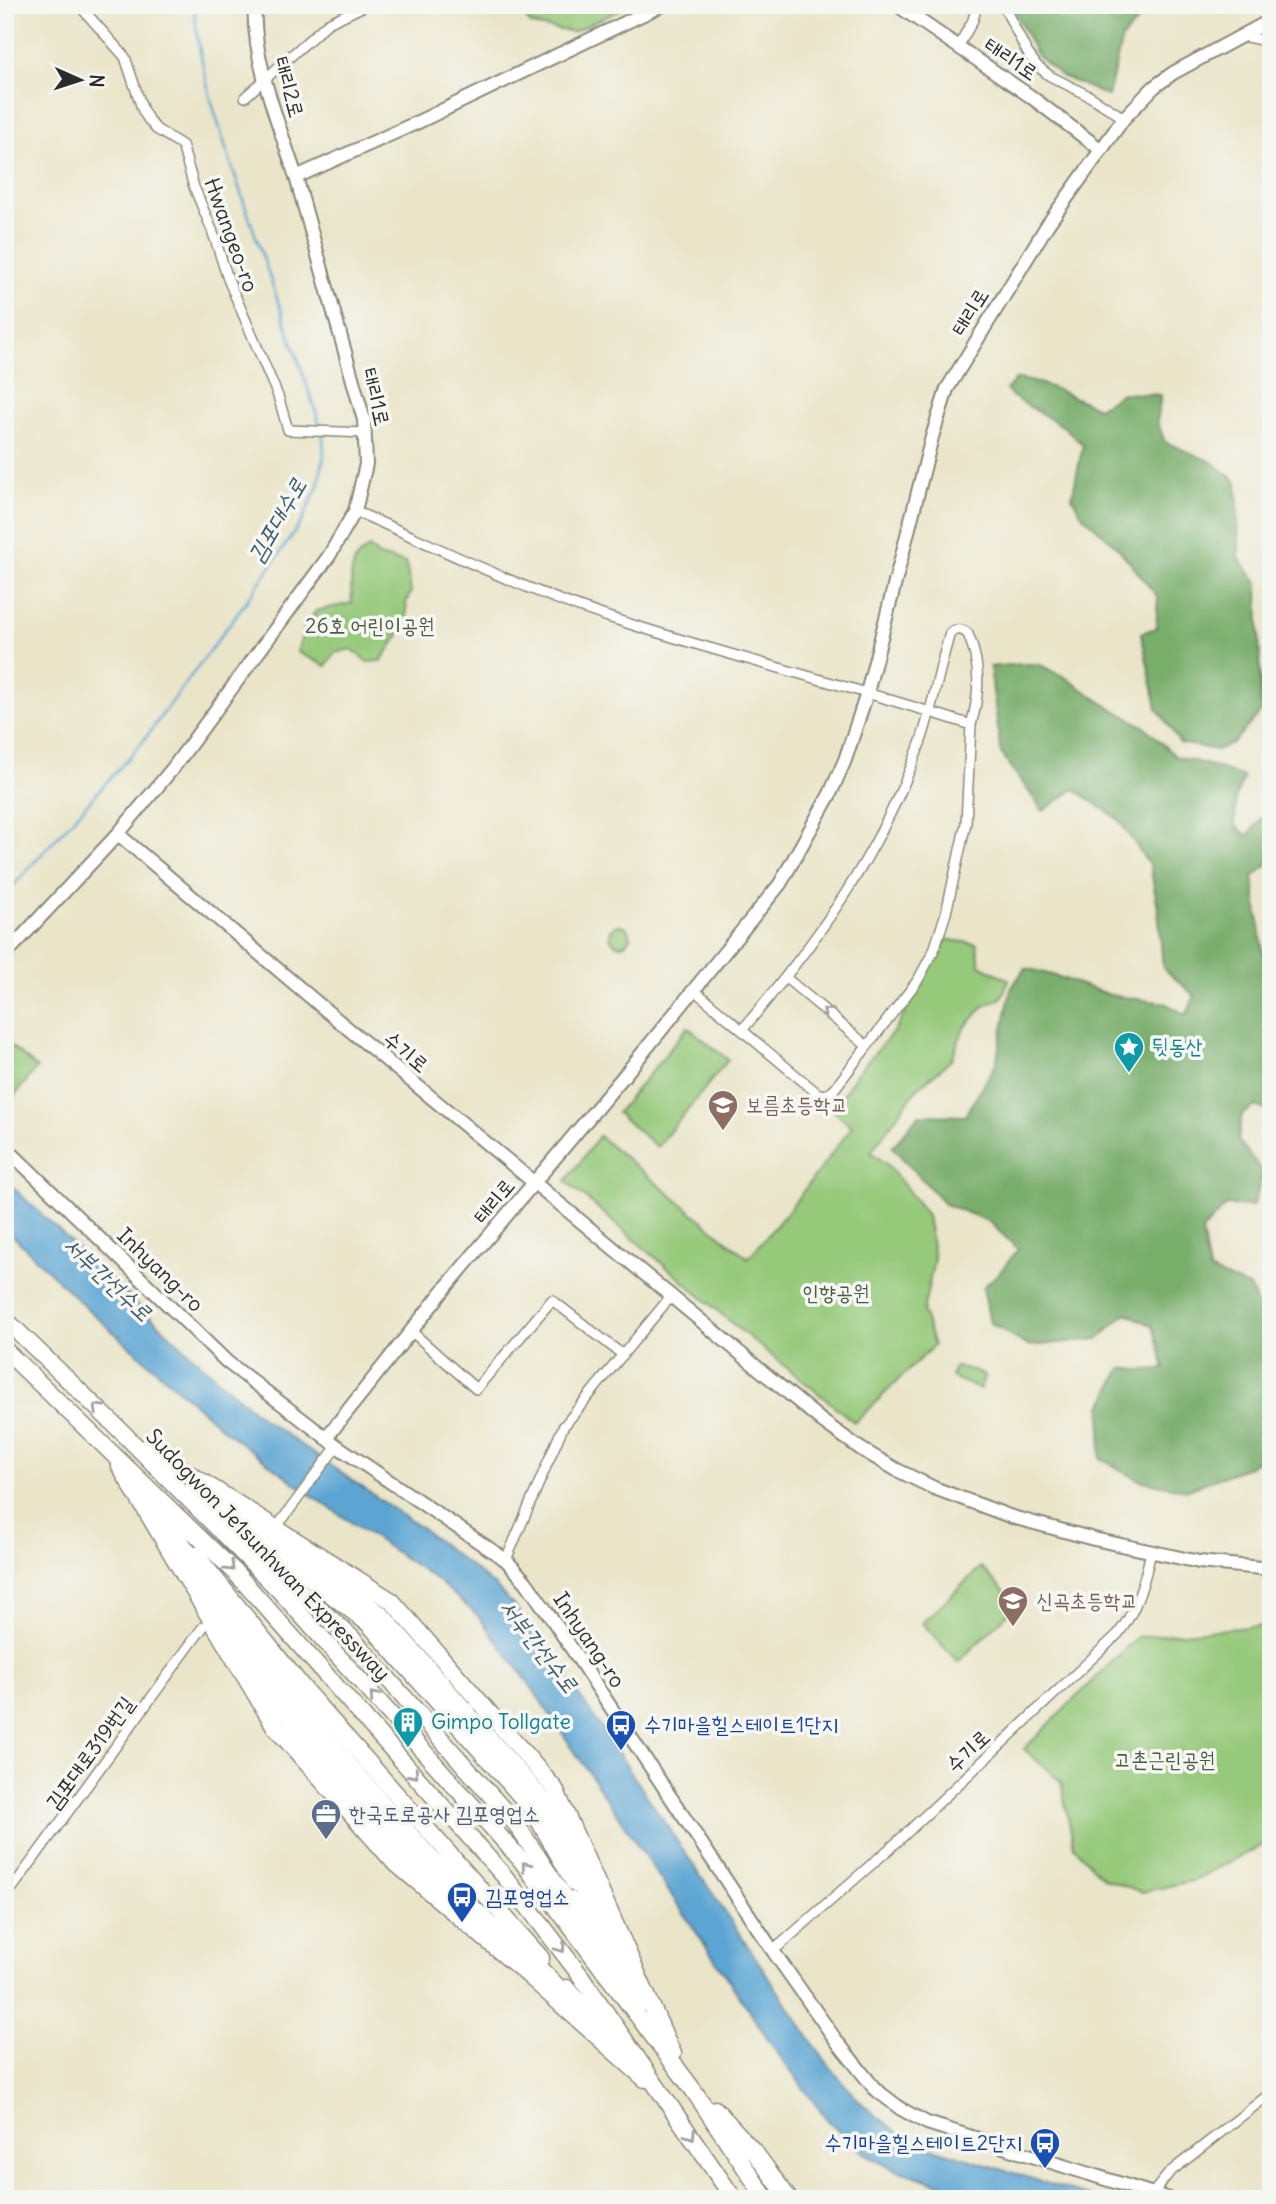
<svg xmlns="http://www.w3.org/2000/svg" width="1276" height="2204" viewBox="0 0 1276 2204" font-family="Delius,'Poor Story',sans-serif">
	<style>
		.green { fill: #96c97a; stroke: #607a52; stroke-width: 2 }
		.forest { fill: #78ad6a; stroke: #526c4a; stroke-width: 2 }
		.water { fill: #5ca5d3; stroke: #44687f; stroke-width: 2 }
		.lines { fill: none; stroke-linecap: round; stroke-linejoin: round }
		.stream { stroke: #5ca5d3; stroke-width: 2.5 }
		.street-tunnel { stroke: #c4c0a9; stroke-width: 9; stroke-dasharray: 9 4.5; stroke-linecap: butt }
		.street-casing { stroke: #8a887a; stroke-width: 12 }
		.secondary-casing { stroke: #8a887a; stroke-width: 16 }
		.highway-casing { stroke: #8a887a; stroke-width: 19 }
		.street { stroke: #fff; stroke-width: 9 }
		.secondary { stroke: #fff; stroke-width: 12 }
		.highway { stroke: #fff; stroke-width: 16 }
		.oneway { stroke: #a0a0a0 }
		.labels { text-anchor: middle; stroke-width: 7; stroke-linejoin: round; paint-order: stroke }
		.street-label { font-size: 21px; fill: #2b2b2b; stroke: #f6f6f2 }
		.park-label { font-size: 21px; fill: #4b5a43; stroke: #f6f6f2 }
		.culture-label { font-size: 21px; fill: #0d838f; stroke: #f6f6f2; text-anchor: start }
		.education-label { font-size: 21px; fill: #785e54; stroke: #f6f6f2; text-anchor: start }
		.transit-label { font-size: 21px; fill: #164399; stroke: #f6f6f2; text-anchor: start }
		.service-label { font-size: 21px; fill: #4e5e75; stroke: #f6f6f2; text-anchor: start }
		.water-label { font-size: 23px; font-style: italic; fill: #3f5c6e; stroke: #f6f6f2 }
	</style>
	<rect width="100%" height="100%" fill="#f6f6f2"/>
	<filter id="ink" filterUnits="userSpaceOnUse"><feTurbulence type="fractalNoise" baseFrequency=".0143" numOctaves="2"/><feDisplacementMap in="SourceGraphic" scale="14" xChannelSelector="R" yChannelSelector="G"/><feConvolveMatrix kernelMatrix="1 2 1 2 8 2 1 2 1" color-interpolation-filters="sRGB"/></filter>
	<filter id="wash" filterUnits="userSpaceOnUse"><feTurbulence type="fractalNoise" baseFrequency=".00686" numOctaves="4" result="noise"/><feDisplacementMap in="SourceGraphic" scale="28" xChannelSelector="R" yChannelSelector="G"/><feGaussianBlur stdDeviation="1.57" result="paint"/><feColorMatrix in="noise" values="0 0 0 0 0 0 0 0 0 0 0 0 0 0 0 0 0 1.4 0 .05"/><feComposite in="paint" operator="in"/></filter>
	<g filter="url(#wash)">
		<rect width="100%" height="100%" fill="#eae5c9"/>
		<path class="green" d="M517 5H631L573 32 531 25Z
			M370 548 379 556 406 563 411 592 406 602 407 623 381 661 368 662 352 649 335 653 326 666 297 652 305 627 316 611 352 603C351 582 347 557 370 548Z
			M610 935a10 10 0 1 1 20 0a10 10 0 1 1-20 0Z
			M944 939 977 944 980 965 1009 980 1001 998 984 1006 964 1028 951 1060 917 1089 871 1152 889 1166 927 1215 934 1259 923 1312 934 1345 855 1423 739 1329 566 1181 599 1136 748 1258 785 1215 852 1127 834 1111 835 1107 857 1073 896 1029Z
			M688 1027 728 1060 657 1147 617 1113Z
			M5 1041 37 1068 5 1107Z
			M955 1367 965 1368 985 1376 980 1389 951 1377Z
			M981 1567 1017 1605 958 1662 922 1623Z
			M1271 1625V1841L1192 1881 1142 1892 1104 1879 1074 1847 1061 1782 1024 1749 1137 1637Z"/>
		<path class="forest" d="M1011 5H1152L1122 38 1108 96 1063 77 1037 56Z
			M1016 379C1045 381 1072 397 1098 408L1122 393 1161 395 1157 421 1165 442 1212 462 1237 482 1239 558 1258 584 1261 712 1233 743 1217 750 1180 743 1157 708 1141 633 1156 628 1158 597 1118 548 1081 514 1072 497 1083 445 1064 427 1013 397 1006 390Z
			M1022 664H1038L1065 677 1101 702 1145 727 1175 756 1216 767 1244 777 1236 796 1235 825 1248 836 1271 804V861L1253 877 1263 953 1271 972V1112L1256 1106 1242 1114 1238 1140 1264 1173 1253 1206 1226 1205 1202 1231 1209 1270 1251 1288C1256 1302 1261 1315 1265 1329 1275 1365 1274 1418 1267 1454L1248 1467 1186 1490 1139 1480 1100 1458 1102 1406 1121 1368 1139 1370 1165 1369 1153 1326 1126 1313 1098 1339 1028 1346 990 1323 983 1287 1000 1272 1018 1249 988 1221 945 1204 892 1147 919 1115 965 1116 996 1064 1011 989 1025 968 1056 976 1110 995 1165 1003 1186 1015 1195 996 1163 968 1158 908 1150 866 1118 819 1074 789 1043 811 1001 753 990 667Z"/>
		<path class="water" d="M5 1180 215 1377 262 1418 421 1528 494 1585 525 1618 548 1649 819 2052C849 2092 874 2122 920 2144L1097 2199H986L891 2168 870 2157 849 2142 826 2118 783 2061 528 1682 478 1616 437 1580 315 1498 224 1430 83 1305 5 1228Z"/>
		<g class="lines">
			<path class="stream" d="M5 895 140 745 248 599 302 521 318 486 324 456 323 438 315 409C292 340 268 271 244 202 223 140 198 70 194 5"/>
		</g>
	</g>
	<g filter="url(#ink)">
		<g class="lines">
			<path class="street-tunnel" d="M225 1597 252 1560"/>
			<g class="street-casing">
				<path id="street" d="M79 5 125 57 143 111 148 119 156 129 182 145 194 187 212 230 228 279 278 396 288 430 366 433
					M1003 5 1027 52 1037 66 1050 76 1091 97 1124 118
					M1242 36 1271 42
					M958 47 973 20 977 5
					M245 97 328 23 366 5
					M355 511C437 547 519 588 605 616 726 656 850 685 971 725L966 823 946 913 934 950 918 980 832 1092 825 1095 817 1093 694 990
					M786 978 867 1046
					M743 1029C819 939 880 854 921 741 933 706 939 669 950 633 956 628 963 629 968 634 981 665 980 694 971 725
					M411 1331 476 1389 552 1300 623 1355
					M282 1520 337 1446
					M506 1560 563 1427 672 1295
					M5 1898 203 1627
					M773 1951 897 1842 1118 1634C1137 1610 1144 1582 1151 1552
					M1152 2194 1170 2172 1271 2093"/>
			</g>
			<g class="secondary-casing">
				<path id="secondary" d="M255 5C251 57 280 127 296 177
					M897 5 1030 96 1100 149
					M118 834 328 1012 822 1421 861 1449 897 1470 934 1488 1012 1517 1094 1539 1199 1562 1271 1569
					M5 955 118 834 173 768 329 556 355 511 366 464 364 420 296 177 416 123 662 5
					M5 1147 227 1362 337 1446 506 1560 526 1582 552 1619 773 1951 838 2043 875 2089 901 2109 927 2123 1169 2199
					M326 1438 447 1286 623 1077 780 884 830 794 845 760 867 693 932 437 947 389 1048 224 1124 118 1154 87 1173 73 1271 20"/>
			</g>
			<g class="highway-casing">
				<path id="highway" d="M5 1319 121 1431 278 1589 521 1860 694 2091 766 2199
					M5 1350 234 1571 505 1877 580 1975 734 2199
					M147 1447 392 1601 473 1694 555 1789 673 2054
					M120 1467 275 1727 393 1861 528 1975 645 2079
					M194 1488 234 1519
					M153 1505 198 1565
					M229 1511 293 1558
					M244 1541 352 1638 516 1824 574 1912
					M288 1548 381 1614 543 1800 587 1886
					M196 1555 307 1693 541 1958
					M186 1558 235 1629
					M285 1559 369 1624 533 1810 575 1884
					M226 1624 285 1714 403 1850 463 1906
					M238 1625 292 1700 429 1856 470 1898
					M578 1880 619 1956
					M459 1894 530 1964
					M572 1900 609 1958
					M607 1948 640 2004
					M525 1954 571 2000
					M567 1988 613 2039
					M715 2109 756 2154 789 2199"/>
			</g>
			<use href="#street" class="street"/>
			<use href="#secondary" class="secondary"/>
			<use href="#highway" class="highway"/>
		</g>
		<defs><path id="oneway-chevron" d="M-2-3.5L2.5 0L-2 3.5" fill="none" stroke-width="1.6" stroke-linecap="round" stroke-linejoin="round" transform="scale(1.75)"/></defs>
		<g class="oneway">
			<use href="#oneway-chevron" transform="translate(827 1012) rotate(-140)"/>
			<use href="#oneway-chevron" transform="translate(98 1408) rotate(-136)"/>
			<use href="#oneway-chevron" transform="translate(230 1567) rotate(45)"/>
			<use href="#oneway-chevron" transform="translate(374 1696) rotate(-132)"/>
			<use href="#oneway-chevron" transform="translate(414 1774) rotate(48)"/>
			<use href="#oneway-chevron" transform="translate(526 1866) rotate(-130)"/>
			<use href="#oneway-chevron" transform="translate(561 1948) rotate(54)"/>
			<use href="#oneway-chevron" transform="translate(691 2135) rotate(56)"/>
		</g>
	</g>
	<defs>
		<g id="sight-pin" transform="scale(1.575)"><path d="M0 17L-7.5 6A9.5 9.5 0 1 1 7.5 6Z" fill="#0f9aa8" stroke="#f6f6f2"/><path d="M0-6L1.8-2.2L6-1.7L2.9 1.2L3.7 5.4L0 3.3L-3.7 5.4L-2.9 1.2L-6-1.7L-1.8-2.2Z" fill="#fff"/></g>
		<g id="school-pin" transform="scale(1.575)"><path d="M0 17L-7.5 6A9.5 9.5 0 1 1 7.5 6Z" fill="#8d6e63" stroke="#f6f6f2"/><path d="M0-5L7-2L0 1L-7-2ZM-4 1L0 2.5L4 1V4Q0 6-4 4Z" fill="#fff"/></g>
		<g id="building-pin" transform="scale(1.575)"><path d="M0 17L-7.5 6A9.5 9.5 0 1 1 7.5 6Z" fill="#0f9aa8" stroke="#f6f6f2"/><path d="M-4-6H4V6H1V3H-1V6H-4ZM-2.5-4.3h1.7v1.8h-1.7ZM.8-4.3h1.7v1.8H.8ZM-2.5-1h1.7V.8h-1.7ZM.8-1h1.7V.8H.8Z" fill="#fff"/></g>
		<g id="bus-pin" transform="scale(1.575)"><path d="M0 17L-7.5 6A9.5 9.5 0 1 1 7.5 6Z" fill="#1a4fb4" stroke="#f6f6f2"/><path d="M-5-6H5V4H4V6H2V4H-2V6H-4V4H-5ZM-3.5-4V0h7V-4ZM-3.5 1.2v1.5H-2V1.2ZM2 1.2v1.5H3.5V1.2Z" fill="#fff"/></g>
		<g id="office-pin" transform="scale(1.575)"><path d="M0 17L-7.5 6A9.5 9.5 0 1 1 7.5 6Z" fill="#5c6f8a" stroke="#f6f6f2"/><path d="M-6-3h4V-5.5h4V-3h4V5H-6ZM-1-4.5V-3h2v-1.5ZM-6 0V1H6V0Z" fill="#fff"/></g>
	</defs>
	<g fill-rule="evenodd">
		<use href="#sight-pin" x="1129" y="1047"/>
		<use href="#school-pin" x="723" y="1105"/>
		<use href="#school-pin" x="1013" y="1601"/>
		<use href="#building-pin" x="408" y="1722"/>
		<use href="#bus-pin" x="621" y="1725"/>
		<use href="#office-pin" x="326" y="1814"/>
		<use href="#bus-pin" x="462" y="1897"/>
		<use href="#bus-pin" x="1045" y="2143"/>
	</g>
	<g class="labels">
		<g class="street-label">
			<text transform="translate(1011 59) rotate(34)" y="7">태리1로</text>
			<text transform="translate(289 87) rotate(75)" y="7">태리2로</text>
			<text transform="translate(231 235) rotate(70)" y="7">Hwangeo-ro</text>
			<text transform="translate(970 312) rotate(-58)" y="7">태리로</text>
			<text transform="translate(376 397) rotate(77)" y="7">태리1로</text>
			<text transform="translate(406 1052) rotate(40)" y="7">수기로</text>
			<text transform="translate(494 1201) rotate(-50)" y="7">태리로</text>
			<text transform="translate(160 1270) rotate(44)" y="7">Inhyang-ro</text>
			<text transform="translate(268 1555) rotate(46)" y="7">Sudogwon Je1sunhwan Expressway</text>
			<text transform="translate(589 1640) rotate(56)" y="7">Inhyang-ro</text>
			<text transform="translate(968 1751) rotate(-43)" y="7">수기로</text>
			<text transform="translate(90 1753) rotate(-54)" y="7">김포대로319번길</text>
		</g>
		<g class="park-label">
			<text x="370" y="633">26호 어린이공원</text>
			<text x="836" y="1300">인향공원</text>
			<text x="1165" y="1767">고촌근린공원</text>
		</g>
		<g class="culture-label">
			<text x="1152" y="1054">뒷동산</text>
			<text x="431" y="1729">Gimpo Tollgate</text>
		</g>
		<g class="education-label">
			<text x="746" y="1112">보름초등학교</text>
			<text x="1036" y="1608">신곡초등학교</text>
		</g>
		<g class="transit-label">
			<text x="644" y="1732">수기마을힐스테이트1단지</text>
			<text x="485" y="1904">김포영업소</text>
			<text x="1022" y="2150" text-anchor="end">수기마을힐스테이트2단지</text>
		</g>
		<g class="service-label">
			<text x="349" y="1821">한국도로공사 김포영업소</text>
		</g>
		<g class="water-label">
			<text transform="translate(277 520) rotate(-60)" y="8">김포대수로</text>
			<text transform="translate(108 1279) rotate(43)" y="8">서부간선수로</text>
			<text transform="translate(539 1646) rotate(52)" y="8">서부간선수로</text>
		</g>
	</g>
	<rect width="1276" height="2204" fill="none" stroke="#f6f6f2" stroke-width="28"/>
	<g transform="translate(80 80) rotate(93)" stroke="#f6f6f2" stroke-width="5" paint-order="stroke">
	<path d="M0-5L12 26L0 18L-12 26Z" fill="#2b2b2b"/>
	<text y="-10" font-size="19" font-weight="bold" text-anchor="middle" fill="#2b2b2b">N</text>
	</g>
</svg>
